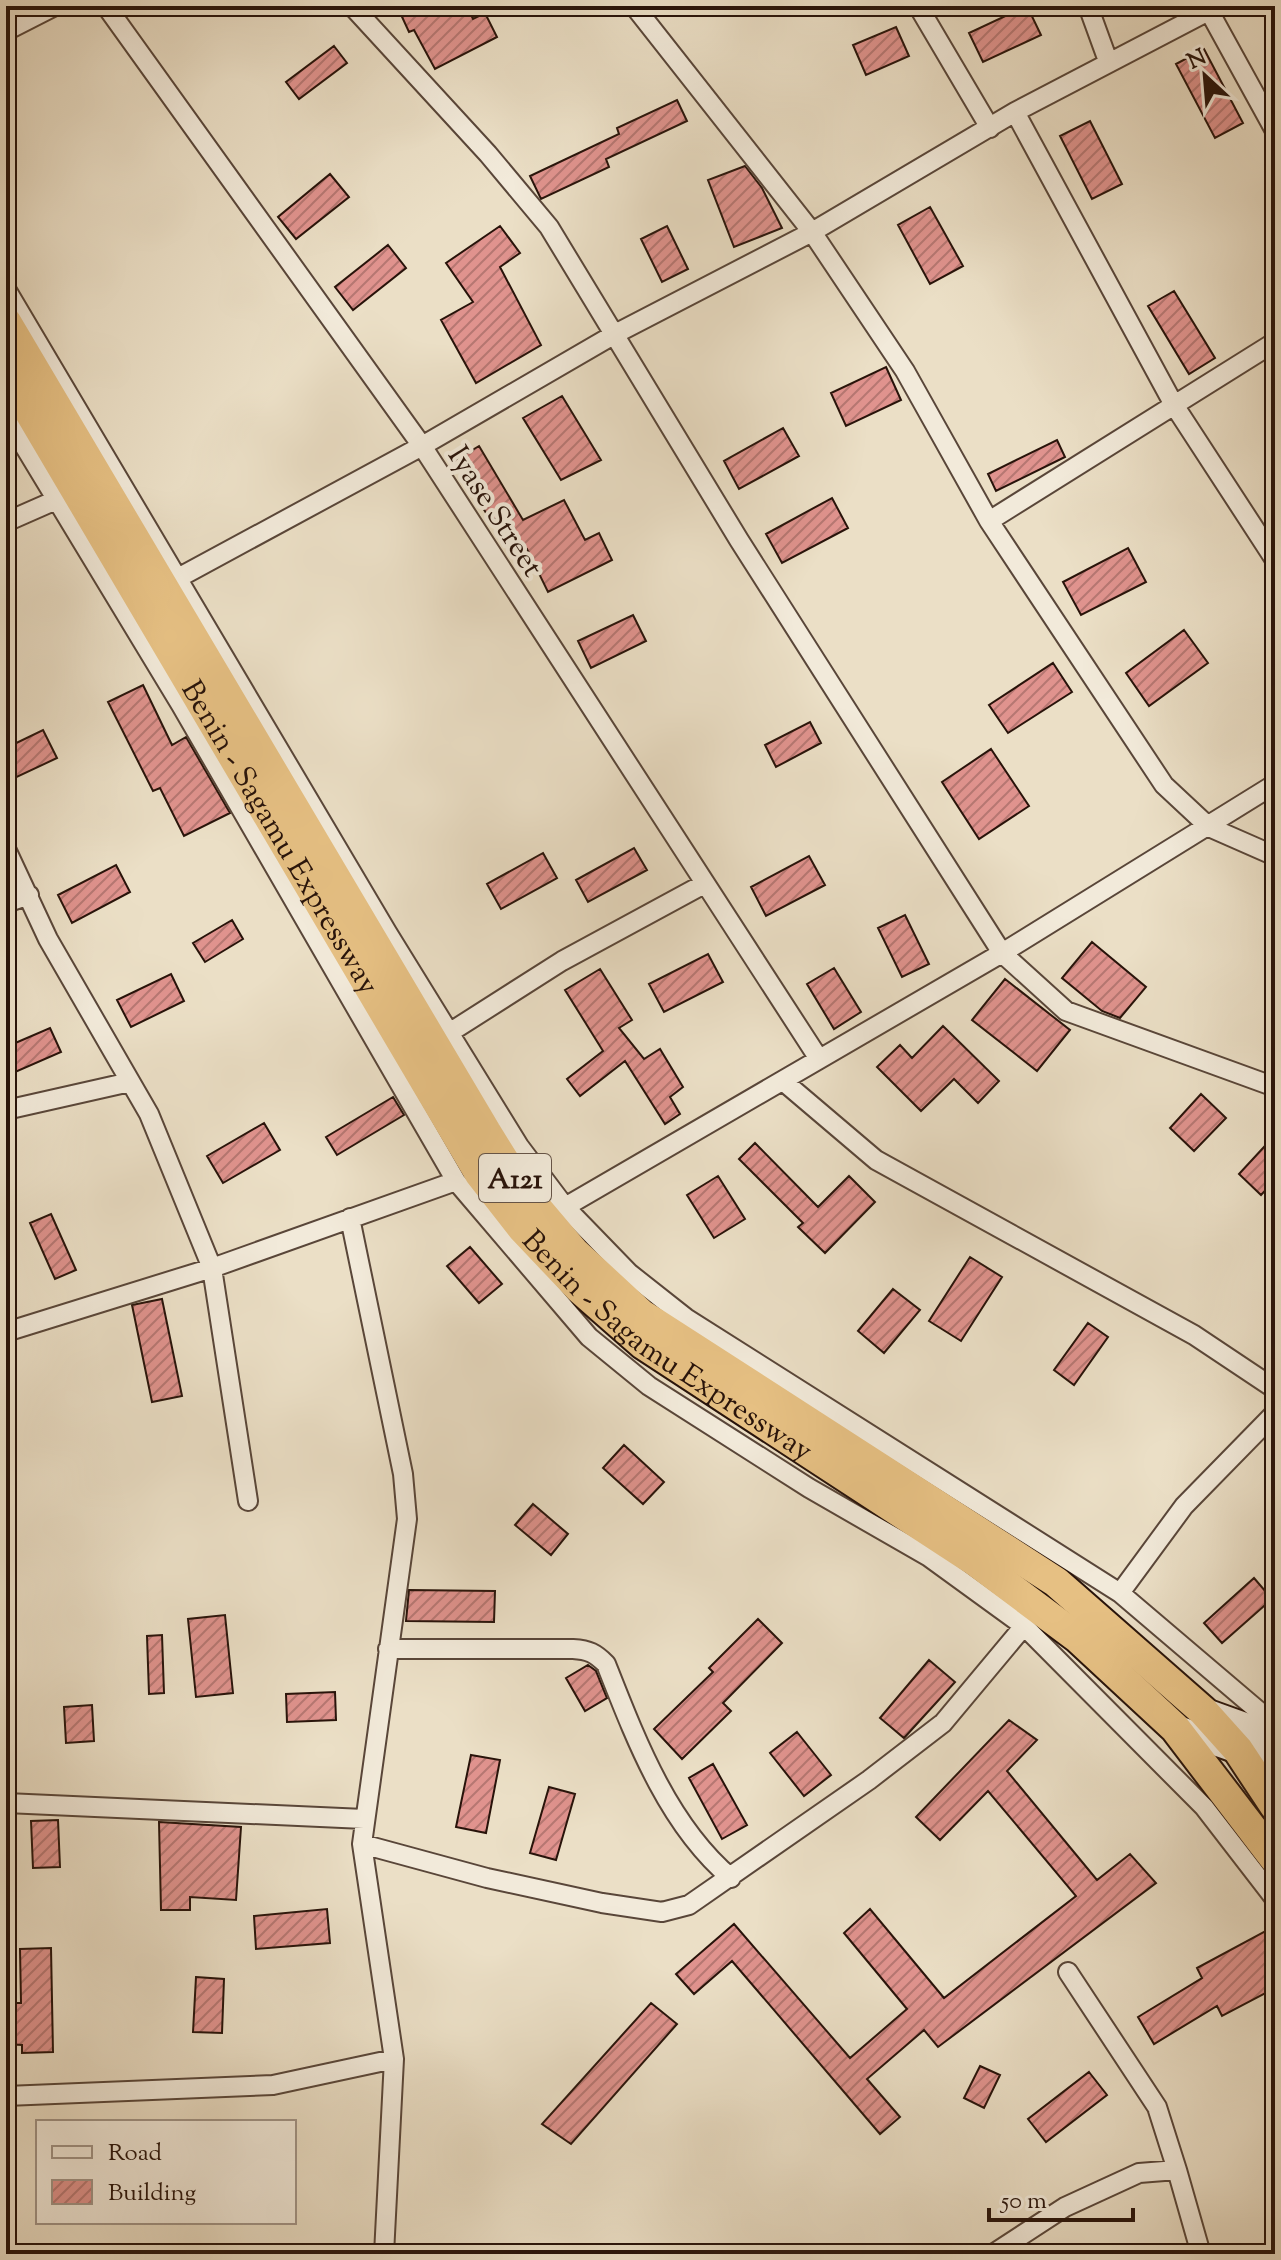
<svg xmlns="http://www.w3.org/2000/svg" width="1281" height="2260" viewBox="0 0 1281 2260" font-family="'Sorts Mill Goudy',serif">
	<style>
		.building { fill: url(#building-hatch); stroke: #28130a; stroke-width: 2 }
		.lines { fill: none; stroke-linecap: round; stroke-linejoin: round }
		.minor-casing { stroke: #594639; stroke-width: 22 }
		.secondary-casing { stroke: #28130a; stroke-width: 30 }
		.trunk-casing { stroke: #28130a; stroke-width: 34 }
		.minor { stroke: #f2eada; stroke-width: 18 }
		.secondary { stroke: #f2eada; stroke-width: 26 }
		.trunk { stroke: #e6c083; stroke-width: 30 }
		.labels { text-anchor: middle; stroke-width: 8; stroke-linejoin: round; paint-order: stroke }
		.shield { fill: #f2eada; stroke: #655448; stroke-width: 2 }
		.shield-label { font-size: 28px; font-weight: bold; fill: #28130a }
		.street-label { font-size: 30px; fill: #28130a; stroke: #f2eada }
	</style>
	<defs>
		<pattern id="building-hatch" width="6" height="6" patternUnits="userSpaceOnUse" patternTransform="scale(2)"><rect width="6" height="6" fill="#e0938e"/><path d="M-1 1l2-2M0 6l6-6M5 7l2-2" fill="none" stroke="#b67772"/></pattern>
	</defs>
	<rect width="100%" height="100%" fill="#ebdfc6"/>
	<filter id="stains"><feTurbulence type="fractalNoise" baseFrequency=".0025" numOctaves="4"/><feColorMatrix values="0 0 0 0 .2 0 0 0 0 .09 0 0 0 0 .02 0 0 0 .5 -.17"/></filter>
	<radialGradient id="worn" r=".72"><stop offset=".6" stop-color="#630" stop-opacity="0"/><stop offset="1" stop-color="#630" stop-opacity=".3"/></radialGradient>
	<path class="building" d="M397 6H467L473 19 485 13 497 37 435 69 414 30 409 32Z
		M1027 6 1041 35 983 62 969 33Z
		M896 27 909 56 866 75 853 45Z
		M334 46 347 63 299 99 286 82Z
		M1204 49 1243 123 1215 138 1176 64Z
		M677 100 687 121 606 159 609 167 541 199 530 176 619 134 617 128Z
		M1090 121 1122 184 1092 199 1060 136Z
		M745 166 762 188 782 228 734 247 708 180Z
		M330 174 349 197 296 239 278 217Z
		M930 207 963 266 930 284 898 225Z
		M500 226 520 253 500 267 541 345 476 383 441 320 473 302 446 263Z
		M667 226 688 269 662 282 641 239Z
		M388 245 406 268 353 310 335 287Z
		M1174 291 1215 358 1189 374 1148 306Z
		M886 367 901 400 846 426 831 393Z
		M562 396 601 460 561 480 523 418Z
		M783 428 799 456 739 489 724 461Z
		M1057 440 1065 457 996 491 988 474Z
		M479 446 523 520 564 500 585 540 599 533 612 560 548 592 527 549 519 553 500 516 491 521 454 461Z
		M832 498 848 528 782 563 766 534Z
		M1128 548 1146 582 1081 615 1063 582Z
		M633 615 646 641 591 668 578 641Z
		M1184 630 1208 663 1149 706 1126 673Z
		M1053 663 1072 692 1008 733 989 705Z
		M143 685 172 745 186 737 230 813 184 836 160 788 153 791 108 702Z
		M810 722 821 743 776 767 765 745Z
		M43 730 57 758 6 782V748Z
		M991 749 1029 806 979 839 942 782Z
		M634 848 647 870 588 902 576 880Z
		M543 853 557 878 501 909 487 884Z
		M809 856 825 885 766 916 751 887Z
		M116 865 130 892 72 923 58 895Z
		M905 915 929 964 902 977 878 928Z
		M232 920 243 939 205 962 193 943Z
		M1092 942 1146 987 1120 1018 1102 1011 1062 978Z
		M708 954 723 982 664 1012 649 984Z
		M834 968 861 1012 834 1029 807 984Z
		M600 969 632 1020 619 1028 644 1059 660 1049 683 1087 670 1097 680 1114 665 1124 625 1061 580 1096 567 1079 603 1051 565 990Z
		M171 974 184 1001 131 1027 117 1000Z
		M1005 979 1070 1030 1037 1071 972 1020Z
		M943 1026 999 1081 978 1103 954 1079 921 1111 877 1067 900 1045 912 1058Z
		M50 1028 61 1052 6 1076V1047Z
		M1201 1094 1226 1118 1194 1151 1170 1128Z
		M393 1097 404 1115 337 1155 326 1137Z
		M264 1123 280 1150 223 1183 207 1156Z
		M1275 1135V1180L1261 1195 1239 1174Z
		M755 1143 818 1207 849 1176 875 1202 825 1253 798 1227 803 1223 739 1159Z
		M718 1176 745 1219 714 1238 687 1195Z
		M51 1214 76 1270 55 1279 30 1223Z
		M470 1247 502 1284 479 1303 447 1266Z
		M970 1257 1002 1277 961 1341 929 1321Z
		M893 1289 920 1310 884 1353 858 1331Z
		M162 1299 182 1396 152 1402 132 1305Z
		M1088 1323 1108 1337 1074 1385 1054 1370Z
		M624 1445 664 1482 643 1504 603 1468Z
		M533 1504 568 1534 551 1555 515 1525Z
		M1254 1578 1272 1599 1222 1643 1204 1623Z
		M409 1590 495 1591 494 1622 406 1621Z
		M225 1615 233 1693 196 1697 188 1619Z
		M758 1619 782 1643 723 1703 731 1711 682 1759 654 1729 713 1672 709 1668Z
		M162 1635 164 1693 149 1694 147 1636Z
		M929 1660 955 1682 904 1738 880 1718Z
		M588 1665 596 1671 607 1698 585 1711 566 1678Z
		M335 1692 336 1720 287 1722 286 1694Z
		M92 1705 94 1741 66 1743 64 1707Z
		M1009 1720 1037 1740 1007 1771 1097 1880 1130 1854 1156 1883 938 2047 924 2030 867 2079 900 2117 880 2134 732 1961 694 1994 676 1974 734 1924 850 2058 907 2009 844 1933 870 1909 944 1998 1076 1896 988 1791 940 1840 916 1817Z
		M797 1732 831 1775 804 1796 770 1753Z
		M471 1755 500 1760 486 1833 456 1827Z
		M713 1764 747 1825 722 1839 689 1778Z
		M549 1787 575 1794 556 1860 530 1853Z
		M58 1820 60 1867 33 1868 31 1821Z
		M159 1822 241 1827 236 1900 190 1897V1910H161Z
		M327 1909 330 1943 256 1949 254 1916Z
		M1275 1926V1988L1222 2016 1217 2006 1154 2044 1138 2017 1202 1978 1197 1968Z
		M51 1948 53 2052 22 2053V2045L6 2044V2003H21L20 1949Z
		M196 1977 224 1979 222 2033 193 2032Z
		M651 2003 677 2024 571 2144 542 2124Z
		M980 2066 1000 2075 984 2108 964 2098Z
		M1089 2072 1107 2095 1046 2142 1028 2119Z"/>
	<g class="lines">
		<g class="minor-casing">
			<path id="minor" d="M106 6 422 446 819 1059
				M352 6 488 154 549 227 739 540 1002 953 1066 1011 1275 1087
				M634 6 812 232 905 371 989 521 1164 785 1209 827 1275 856
				M918 6 990 128
				M1088 6 1108 61
				M1209 11 1275 131
				M6 31 55 6
				M1015 112 1174 405 1275 560
				M6 289 387 932 519 1146 565 1207 629 1273 686 1318 1120 1593 1275 1725
				M6 416 181 705 456 1181 589 1337 649 1386 809 1488 929 1557 1024 1626 1204 1807 1275 1899
				M989 521 1275 342
				M6 522 56 500
				M178 578 422 446 615 334 812 232 1015 112 1218 6
				M6 849 48 939 149 1114 212 1268 248 1501
				M6 903 29 895
				M449 1033 562 961 704 884
				M783 1081 876 1160 1194 1335 1275 1389
				M6 1110 130 1082
				M565 1207 1002 953 1275 784
				M350 1218 403 1474 407 1519 362 1844 394 2059 384 2254
				M6 1332 212 1268 456 1181
				M1120 1593 1184 1506 1275 1413
				M388 1649H573C589 1650 595 1653 606 1664 636 1740 668 1825 731 1878
				M6 1803 364 1819
				M362 1844 487 1878 602 1903 662 1912 689 1905 869 1780 943 1723 1024 1626
				M1068 1972 1157 2107 1177 2170
				M6 2096 273 2085 394 2059
				M993 2254 1065 2207 1139 2173 1177 2170 1201 2254"/>
		</g>
		<g class="secondary-casing">
			<path id="secondary" d="M1203 1711 1275 1737
				M1175 1728 1275 1763"/>
		</g>
		<g class="trunk-casing">
			<g id="trunk">
				<path d="M6 322 486 1132 524 1193 574 1252 641 1314 1056 1582 1203 1711 1238 1750 1275 1806"/>
				<path id="s1" d="M6 372 480 1174 523 1229 579 1288 643 1344 975 1561 1078 1638 1175 1728 1275 1859"/>
			</g>
		</g>
		<use href="#minor" class="minor"/>
		<use href="#secondary" class="secondary"/>
		<use href="#trunk" class="trunk"/>
	</g>
	<g class="labels">
		<rect class="shield" x="479" y="1154" width="72" height="48" rx="6"/>
		<g class="shield-label">
			<text x="515" y="1188">A121</text>
		</g>
		<g class="street-label">
			<text transform="translate(496 511) rotate(57)" y="10">Iyase Street</text>
			<text dy="10" stroke="none"><textPath href="#s1" startOffset="540">Benin - Sagamu Expressway</textPath></text>
			<text dy="10" stroke="none"><textPath href="#s1" startOffset="1188">Benin - Sagamu Expressway</textPath></text>
		</g>
	</g>
	<rect width="1281" height="2260" fill="none" stroke="#ebdfc6" stroke-width="32"/>
	<rect x="8" y="8" width="1265" height="2244" fill="none" stroke="#28130a" stroke-width="4"/>
	<rect x="16" y="16" width="1249" height="2228" fill="none" stroke="#28130a" stroke-width="2"/>
	<rect x="36" y="2120" width="260" height="104" fill="#f2eada" stroke="#a19487" stroke-width="2"/>
	<rect x="52" y="2146" width="40" height="12" fill="#f2eada" stroke="#a19487" stroke-width="2"/>
	<text x="108" y="2160" font-size="24" fill="#28130a">Road</text>
	<rect x="52" y="2180" width="40" height="24" fill="url(#building-hatch)" stroke="#a19487" stroke-width="2"/>
	<text x="108" y="2200" font-size="24" fill="#28130a">Building</text>
	<g transform="translate(1205 76) rotate(334)" stroke="#f2eada" stroke-width="6" paint-order="stroke">
	<path d="M0-6L14 30L0 20L-14 30Z" fill="#28130a"/>
	<text y="-12" font-size="22" font-weight="bold" text-anchor="middle" fill="#28130a">N</text>
	</g>
	<path d="M989 2208v12h144v-12" fill="none" stroke="#28130a" stroke-width="4"/>
	<text x="1001" y="2208" font-size="24" fill="#28130a" stroke="#f2eada" stroke-width="6" paint-order="stroke">50 m</text>
	<rect width="100%" height="100%" filter="url(#stains)"/>
	<rect width="100%" height="100%" fill="url(#worn)"/>
</svg>
